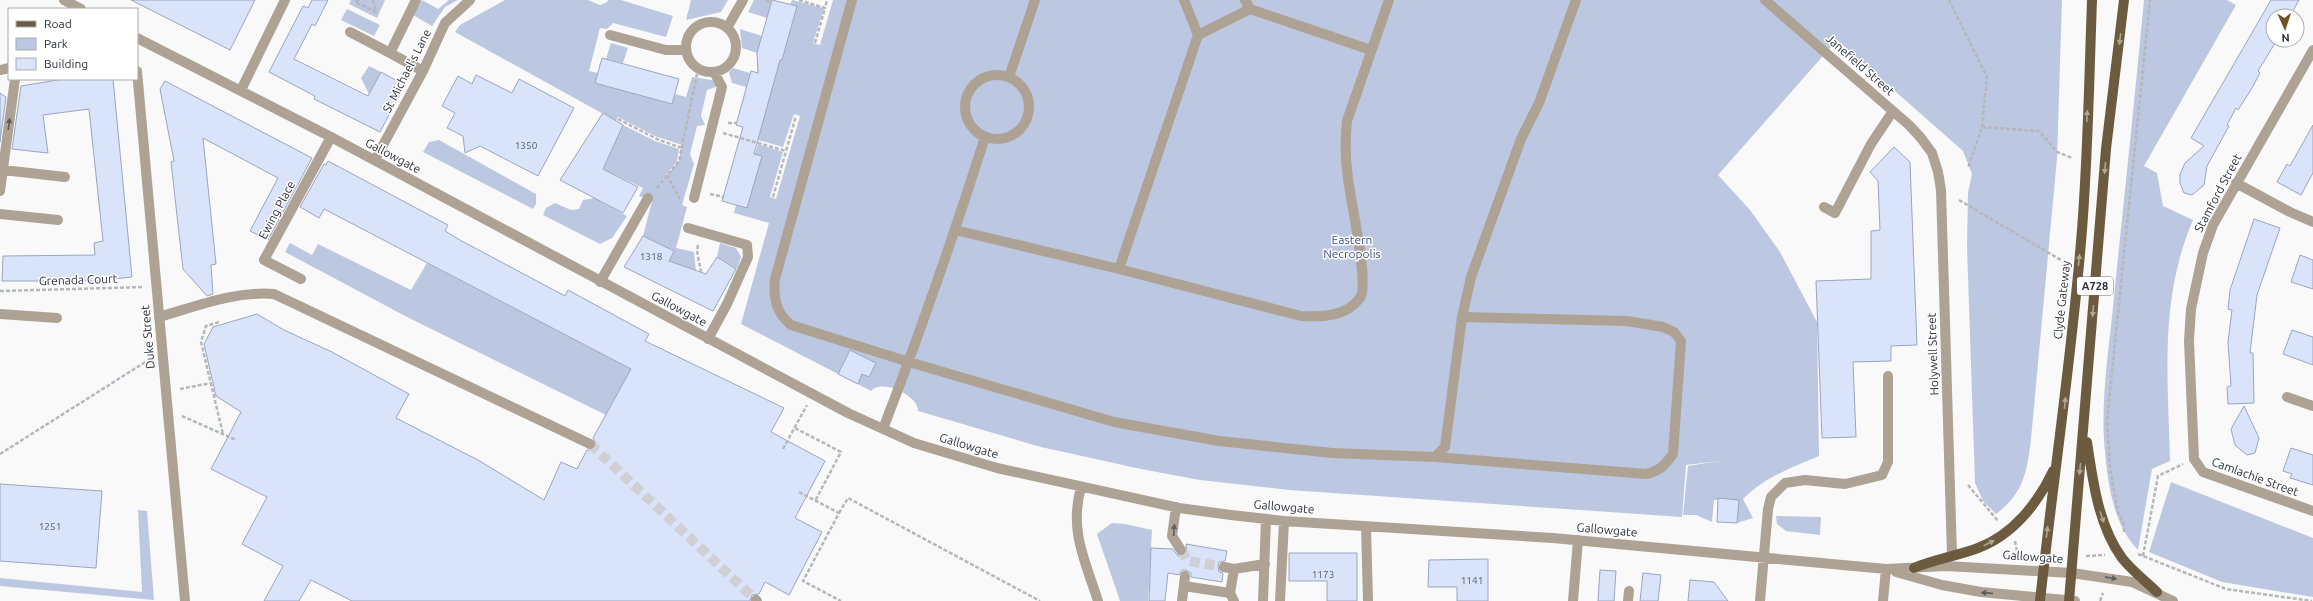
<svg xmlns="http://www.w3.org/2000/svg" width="2313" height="601" viewBox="0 0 2313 601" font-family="Ubuntu,sans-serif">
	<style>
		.green { fill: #bcc7e2 }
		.building { fill: #d9e3fa; stroke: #9aa5c0 }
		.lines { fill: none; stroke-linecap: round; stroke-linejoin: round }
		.minor-tunnel { stroke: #cfd0d3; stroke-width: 10; stroke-dasharray: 10 5; stroke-linecap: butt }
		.path { stroke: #b5b7ba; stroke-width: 2.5; stroke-dasharray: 4 2; stroke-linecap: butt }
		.minor { stroke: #ada293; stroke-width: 10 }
		.major { stroke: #6d5b3f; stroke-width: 10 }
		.oneway { fill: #afa595 }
		.oneway2 { fill: #5e5c5d }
		.labels { text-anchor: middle; stroke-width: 3; stroke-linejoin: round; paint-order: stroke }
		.number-label { font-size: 10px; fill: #555b69 }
		.shield { fill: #fff; stroke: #696d74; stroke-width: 1 }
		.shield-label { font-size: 11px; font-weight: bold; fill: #292e39 }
		.street-label { font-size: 12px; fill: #292e39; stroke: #fff }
		.park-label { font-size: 12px; fill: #3b4e7f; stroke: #fff }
	</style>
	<rect width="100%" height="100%" fill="#f9f9f9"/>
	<path class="green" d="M351 0H385L377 18 349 4Z
		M422 0 438 9 449 0H458L445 7 432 26 413 15Z
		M505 0H588L600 5 607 2 608 0H621L673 16 666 37 613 23 607 29 600 28 589 71 598 73 595 83 672 104 675 94 686 97 692 77 718 81 716 87 707 90 701 116 705 125 697 126 690 154 694 164 682 205 687 207 676 248 694 252 696 271 669 261 674 251 643 236 652 201 639 196 643 188 603 169 623 125 655 141 679 149 677 161 658 186 679 161 682 145 655 136 618 117 616 121 455 32 460 25Z
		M691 0H728L721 12 686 20Z
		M754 0H772L767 18 748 12Z
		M792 0 824 8 813 43 820 45 833 0H2062L2057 158 2031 439C2027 472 2024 493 1996 514L1983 501 1975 483 1967 247 1968 193 1972 174 1963 151 1837 40 1718 175 1750 210 1780 252 1817 322 1819 456C1791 468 1765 477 1743 499L1753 518 1737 523 1738 500H1714L1712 522 1696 515H1683L1688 466 1719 461 1686 465 1682 517 1289 490 1200 480 1141 469 1041 447 918 411C919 396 882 378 871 391L741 324 769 223 734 213 736 205 762 156 755 154 758 144 783 152 770 197 776 199 800 116 794 114 783 147 758 140 772 57 782 60 797 7 790 5Z
		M2144 0H2227L2236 5 2144 166 2157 173 2163 206 2193 220C2159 299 2168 377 2170 461L2152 469 2138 550C2111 522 2107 477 2104 440 2101 391 2111 335 2115 286 2125 191 2135 95 2144 0Z
		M347 9 380 25 374 36 341 20Z
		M740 29 762 36 757 53 742 48Z
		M611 43 628 48 623 63 606 59Z
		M369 66 381 72 369 94 361 78Z
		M733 68 750 73 746 87 732 83 729 72Z
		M439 140 536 194V204L533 209 423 152 429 142Z
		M594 198 627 216 612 238 600 244 543 215 546 208 555 203 571 210 579 209 583 200Z
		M290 243 312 255 318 244 411 290 427 263 631 369 606 415 407 317 285 252Z
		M720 243 736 248 741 257 737 269 717 257Z
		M2171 482 2313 538V597L2222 582 2149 552Z
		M138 510 147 511 154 600 0 586V578L142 592Z
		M1776 516 1821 517 1820 535 1786 531 1777 524Z
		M1112 523 1125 524 1152 530 1148 601H1120L1097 534Z"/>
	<path class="building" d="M131 0H255L230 50Z
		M312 0H328L315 26 312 24 294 59 368 96 381 72 405 85 380 132 314 99 315 96 269 72 303 6 308 8Z
		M772 0 797 6 782 60H780L754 154 762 156 747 208 722 201 743 127 736 125 751 71 758 73 757 53Z
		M2271 0H2299L2290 16H2273V40H2277L2258 71 2260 73 2252 88 2238 110 2236 108 2227 125 2229 126 2207 166 2204 185 2192 195 2184 193 2180 183V174L2185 163 2204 146 2191 138Z
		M602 58 679 79 672 104 595 83Z
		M476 75 512 93 519 79 574 108 538 176 480 146 465 153 463 136 447 128 455 113 442 106 458 76 472 84Z
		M63 79H113L132 277 93 281H2L3 256 95 255 94 243 103 241 89 109 43 115 48 153 12 149 21 86Z
		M165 81 312 158 268 240 250 231 278 178 203 138 216 264 211 265 213 294 207 296 183 269 171 162 174 161 160 89Z
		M0 93 6 97 0 142Z
		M603 113 623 125 603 169 638 187 623 213 560 180Z
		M2313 125V173L2301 195 2277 182 2287 164 2290 166Z
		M1894 147 1910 162 1917 345 1891 346V361L1853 362 1856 437 1822 438 1816 281 1871 279V231L1880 230 1878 181 1870 172Z
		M328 161 448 225 445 231 458 239 565 296 568 290 649 334 645 341 784 408 771 432 825 461 795 518 822 532 789 595 765 582 759 594 752 595 750 601H352L311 580 299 601H264L283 566 242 544 267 497 211 469 241 412 216 396 204 344 213 327 257 314 284 330 332 352 409 394 396 418 478 460 544 500 561 462 577 469 587 450H591L596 447V443L593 438 631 369 324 209 319 218 300 207 324 164 326 165Z
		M2254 219 2280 228 2257 295 2250 353H2253L2254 403 2228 404 2227 387 2231 386 2228 342 2232 310 2228 309 2230 290Z
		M643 236 674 251 669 261 706 274 717 257 736 269 713 311 624 267Z
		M2300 255 2313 260V289L2291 282Z
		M2292 330 2313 337V365L2283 354Z
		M850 350 876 363 869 377 862 374 858 384 838 374Z
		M2244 406 2259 438 2255 453 2247 455 2235 445 2231 429Z
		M2291 448 2313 455V485L2290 478 2292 474 2283 471Z
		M0 484 102 491 96 568 0 561Z
		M1718 498 1739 500 1737 523 1717 522Z
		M1186 544 1227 551 1225 561 1219 562 1218 566 1219 572 1223 573 1222 582 1191 577V573L1186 570H1182L1179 575 1168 573 1165 601H1149L1151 548 1173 549 1178 556H1182L1187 553Z
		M1289 553H1357V601H1327V581H1289Z
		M1488 559V601H1457V587H1428L1429 560Z
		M1600 570 1616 571 1614 601H1598Z
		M1643 573 1661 575 1658 601H1640Z
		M1690 580 1714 582 1728 601H1688Z"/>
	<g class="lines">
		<path class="minor-tunnel" d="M590 444 756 600
			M1181 550 1188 561 1224 567"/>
		<path class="path" d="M359 0 355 2 376 12 373 0
			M766 0 771 3
			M799 0 825 8 827 0
			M1949 0 1987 77 1982 127 1968 168
			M815 43 825 8
			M618 119 659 140 682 148
			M728 123H737
			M1982 127 2039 131 2057 152 2072 158
			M723 133 786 151 796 116
			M667 175 680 199
			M657 188 679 161 697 74
			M710 194 724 197
			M773 197 786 151
			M1959 200 2066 263
			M698 245 697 251 701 272
			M0 291 144 287
			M219 322 206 326 201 342 223 434
			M180 389 211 383
			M182 416 236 440
			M795 428 841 452 815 501
			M783 449 807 405
			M0 454 150 359
			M1968 485 1998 521
			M799 492 839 513 803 581 841 601
			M839 513 848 498 1040 601
			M2124 532V525L2118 512 2110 469 2107 421 2150 0
			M2015 541 2018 556
			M2138 554 2226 589 2312 601
			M2086 556 2105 555
			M2143 556 2158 476 2183 464
			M2100 601 2103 593"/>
		<path class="minor" d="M64 0 81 9
			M852 0 775 279C773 298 776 313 791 325L909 362 1114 422 1219 441 1332 453 1435 457 1445 447 1462 317 1471 277 1521 139 1539 103 1576 0
			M1765 0 1909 125 1921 138 1932 153 1938 172 1941 190 1952 555
			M1250 9 1371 50
			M686 47a25 25 0 1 1 50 0a25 25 0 1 1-50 0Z
			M727 28 743 0
			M350 32 390 53 416 0
			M610 35 666 50H686
			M1198 35 1250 9 1245 0
			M137 38 331 137 848 413 914 443 997 468 1179 508 1231 515 1284 521 1553 538 1886 569 1946 566 2072 573 2132 582 2173 601
			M2313 50 2213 225 2203 253 2191 309 2189 341 2194 459 2203 472 2313 511
			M390 53 423 71
			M0 70 9 68
			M137 71 185 601
			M965 107a32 32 0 1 1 64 0a32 32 0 1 1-64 0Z
			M1009 77 1035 0
			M241 90 285 0
			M375 160 423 71 445 23 470 0
			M3 170 65 177
			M2236 183 2290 212 2313 222
			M0 191 15 79
			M694 198 722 87 714 72
			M1824 207 1835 213 1871 144 1893 111
			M0 214 58 220
			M688 228 747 245 748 257 727 304 708 339
			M955 230 1119 269 1301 316C1322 317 1346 317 1360 298 1370 285 1350 199 1348 178 1345 159 1345 140 1347 121L1389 0
			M1119 269 1198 35 1184 0
			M301 279 264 260 331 137
			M600 282 648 198
			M0 314 57 318
			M159 317C197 306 234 291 274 294L590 444
			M2287 397 2313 406
			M883 429C920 333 954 235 985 137
			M1435 457 1646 474C1660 471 1665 465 1673 454L1681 341 1674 332 1663 327 1627 321 1462 317
			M1081 487C1069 531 1085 560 1098 601
			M1176 507 1172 536 1181 550
			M1366 527 1368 601
			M1224 567 1234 569 1265 564
			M1234 569 1230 593 1234 601
			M1896 572 1942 585 1981 592 2075 601
			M1184 586 1230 593
			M756 600 757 601
			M1182 601 1185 576
			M1263 601 1266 519
			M1280 601 1284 521
			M1573 601 1578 540
			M1628 601 1629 591
			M1760 601 1768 509 1771 497 1785 483 1805 480 1845 484 1882 475 1888 462V376
			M1883 601 1886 569"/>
		<path class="major" d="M2087 442C2093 481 2098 525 2122 558 2132 571 2146 581 2157 592
			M1914 568C1935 559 1957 556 1978 548 2013 535 2038 503 2053 471
			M2040 601C2053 481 2071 362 2081 242 2088 162 2089 81 2092 0
			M2069 601 2106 149 2124 0"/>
	</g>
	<defs><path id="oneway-solid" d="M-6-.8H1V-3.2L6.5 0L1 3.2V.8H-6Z"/></defs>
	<g class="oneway">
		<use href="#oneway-solid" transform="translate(2120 39) rotate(97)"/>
		<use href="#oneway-solid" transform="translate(2087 116) rotate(-88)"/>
		<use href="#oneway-solid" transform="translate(2105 168) rotate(95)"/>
		<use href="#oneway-solid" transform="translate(2079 260) rotate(-84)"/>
		<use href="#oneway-solid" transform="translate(2093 311) rotate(95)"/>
		<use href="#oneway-solid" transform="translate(2065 403) rotate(-84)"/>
		<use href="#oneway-solid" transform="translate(2080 469) rotate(95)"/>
		<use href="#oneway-solid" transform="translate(2102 517) rotate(71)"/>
		<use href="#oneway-solid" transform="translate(2047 532) rotate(-83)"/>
		<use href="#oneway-solid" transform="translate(1989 543) rotate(-27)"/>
	</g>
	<g class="oneway2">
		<use href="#oneway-solid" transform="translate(9 124) rotate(-82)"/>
		<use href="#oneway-solid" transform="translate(1174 530) rotate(-86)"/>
		<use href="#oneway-solid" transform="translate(2111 578) rotate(11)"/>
		<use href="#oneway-solid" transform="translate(1987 593) rotate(-175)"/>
	</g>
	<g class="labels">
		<g class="number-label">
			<text x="526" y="149">1350</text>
			<text x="651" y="260">1318</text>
			<text x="50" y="530">1251</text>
			<text x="1323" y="578">1173</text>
			<text x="1472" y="584">1141</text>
		</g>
		<rect class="shield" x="2077" y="277" width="36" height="18" rx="3"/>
		<g class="shield-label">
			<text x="2095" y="290">A728</text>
		</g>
		<g class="street-label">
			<text transform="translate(1860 65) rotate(41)" y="4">Janefield Street</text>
			<text transform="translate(407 71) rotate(-63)" y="4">St Michael's Lane</text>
			<text transform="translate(393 156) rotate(28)" y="4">Gallowgate</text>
			<text transform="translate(2218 193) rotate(-62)" y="4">Stamford Street</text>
			<text transform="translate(277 210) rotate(-62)" y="4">Ewing Place</text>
			<text transform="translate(78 280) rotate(-2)" y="4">Grenada Court</text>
			<text transform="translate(2062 300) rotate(-84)" y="4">Clyde Gateway</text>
			<text transform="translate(679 309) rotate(28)" y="4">Gallowgate</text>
			<text transform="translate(148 337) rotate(-95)" y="4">Duke Street</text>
			<text transform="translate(1933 354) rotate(-92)" y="4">Holywell Street</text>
			<text transform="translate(969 446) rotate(17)" y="4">Gallowgate</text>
			<text transform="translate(2255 477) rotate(20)" y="4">Camlachie Street</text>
			<text transform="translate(1284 507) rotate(5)" y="4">Gallowgate</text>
			<text transform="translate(1607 530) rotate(5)" y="4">Gallowgate</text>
			<text transform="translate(2033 557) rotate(4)" y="4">Gallowgate</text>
		</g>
		<g class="park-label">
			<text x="1352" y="244">Eastern<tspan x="1352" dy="14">Necropolis</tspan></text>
		</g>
	</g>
	<rect x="8" y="8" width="130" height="72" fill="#ffffff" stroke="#a9abb0"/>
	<rect x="16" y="21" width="20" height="6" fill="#6d5b3f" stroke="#a9abb0"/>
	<text x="44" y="28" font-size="12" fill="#292e39">Road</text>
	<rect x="16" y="38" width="20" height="12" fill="#bcc7e2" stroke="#a9abb0"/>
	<text x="44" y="48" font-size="12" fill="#292e39">Park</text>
	<rect x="16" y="58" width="20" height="12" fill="#d9e3fa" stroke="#a9abb0"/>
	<text x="44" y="68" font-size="12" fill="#292e39">Building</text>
	<g transform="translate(2285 28) rotate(177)"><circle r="19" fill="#ffffff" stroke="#a9abb0"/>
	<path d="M0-3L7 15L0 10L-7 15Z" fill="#6f5426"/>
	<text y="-6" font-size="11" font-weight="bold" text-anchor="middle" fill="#292e39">N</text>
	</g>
</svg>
